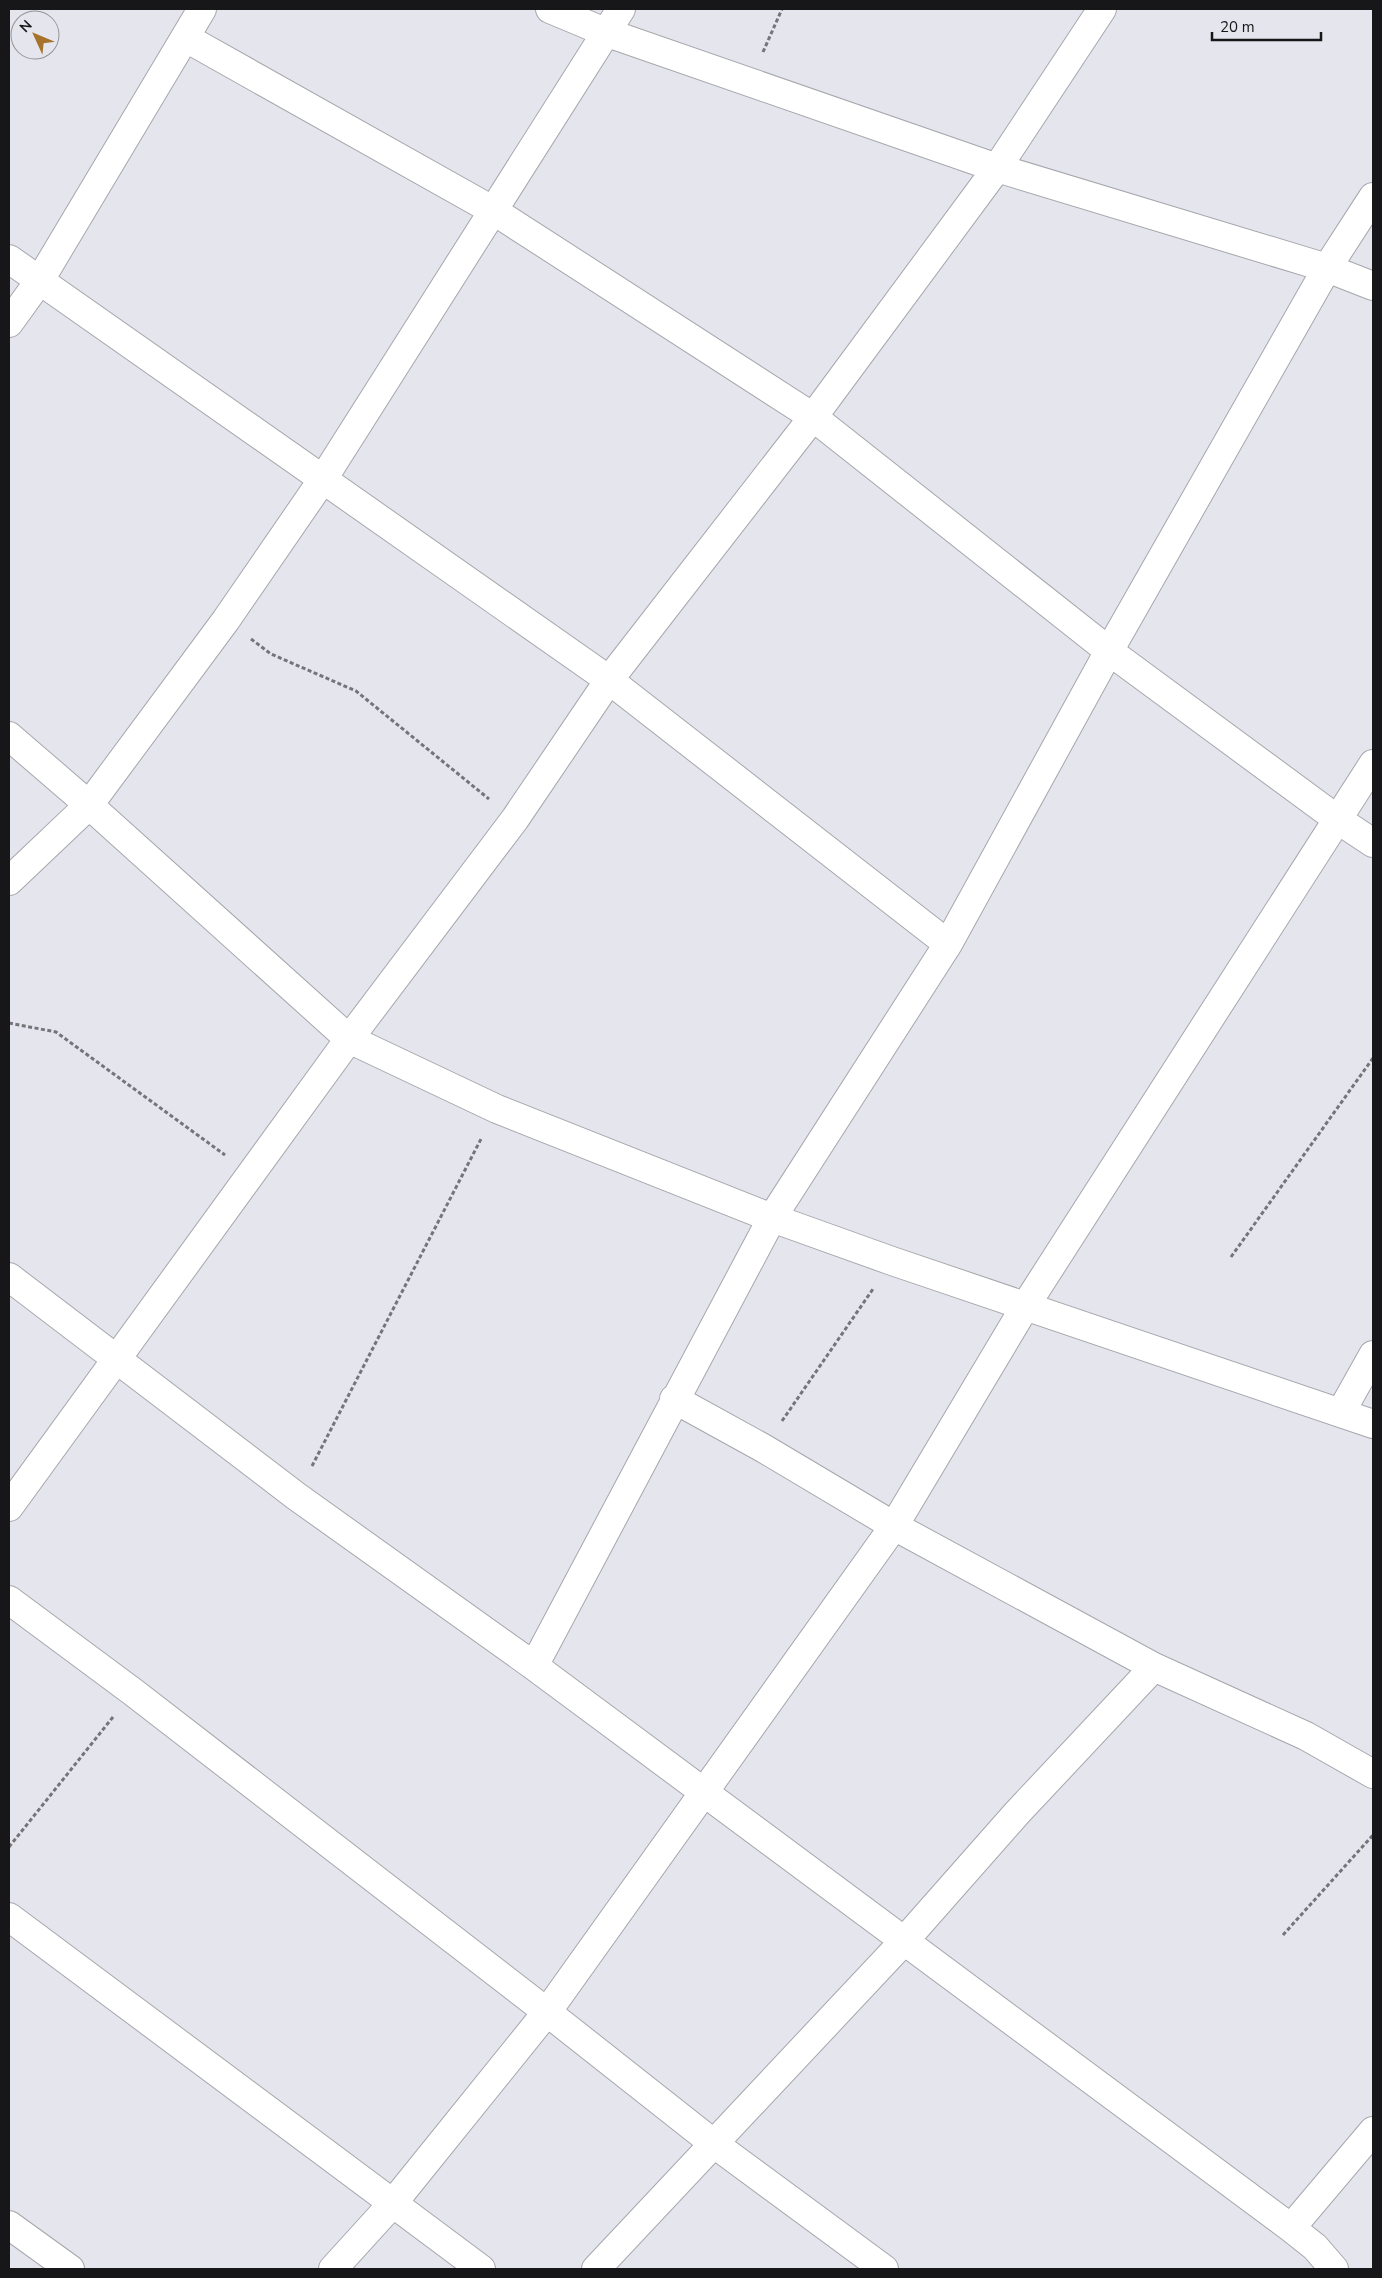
<svg xmlns="http://www.w3.org/2000/svg" width="1382" height="2278" viewBox="0 0 1382 2278" font-family="'Nunito Sans',sans-serif">
	<style>
		.lines { fill: none; stroke-linecap: round; stroke-linejoin: round }
		.minor-casing { stroke: #a6a6ad; stroke-width: 30 }
		.path { stroke: #747479; stroke-width: 3; stroke-dasharray: 4 2.5; stroke-linecap: butt }
		.minor { stroke: #fff; stroke-width: 28 }
	</style>
	<rect width="100%" height="100%" fill="#e5e5ed"/>
	<g class="lines">
		<g class="minor-casing">
			<path id="minor" d="M550 9 605 32 997 168 1327 268 1373 286
				M186 38 494 211 813 417 1109 651 1337 819 1373 843
				M9 259 609 680 948 944
				M9 323 40 280 202 9
				M9 736 89 805 349 1039 497 1109 772 1218 892 1261 1373 1424
				M9 881 89 805 226 620 323 479 621 9
				M9 1277 296 1496 534 1666 1291 2228 1315 2247 1334 2269
				M674 1399 763 1448 894 1526 1154 1667 1306 1736 1373 1774
				M1341 1412 1373 1355
				M9 1507 349 1039 515 819 609 680 813 417 997 168 1102 9
				M9 1600 133 1692 547 2012 713 2143 884 2269
				M534 1666 772 1218 948 944 1109 651 1327 268 1373 197
				M9 1917 481 2269
				M9 2225 70 2269
				M1291 2228 1373 2131
				M333 2269 393 2203 547 2012 894 1526 1026 1305 1373 764
				M596 2269 905 1940 1017 1813 1154 1667"/>
		</g>
		<path class="path" d="M763 52 782 9
			M251 639 271 654 356 691 489 799
			M9 1023 56 1032 225 1155
			M1231 1257 1373 1058
			M782 1421 873 1289
			M312 1466 481 1139
			M9 1847 113 1717
			M1283 1935 1373 1835"/>
		<use href="#minor" class="minor"/>
	</g>
	<rect width="1382" height="2278" fill="none" stroke="#171719" stroke-width="20"/>
	<g transform="translate(35 35) rotate(314)"><circle r="24" fill="#e5e5ed" stroke="#939398"/>
	<path d="M0-4L9 19L0 12L-9 19Z" fill="#a7722c"/>
	<text y="-8" font-size="14" font-weight="bold" text-anchor="middle" fill="#171719">N</text>
	</g>
	<path d="M1212 32v8h109v-8" fill="none" stroke="#171719" stroke-width="2.5"/>
	<text x="1220" y="32" font-size="15" fill="#171719" stroke="#e5e5ed" stroke-width="4" paint-order="stroke">20 m</text>
</svg>
